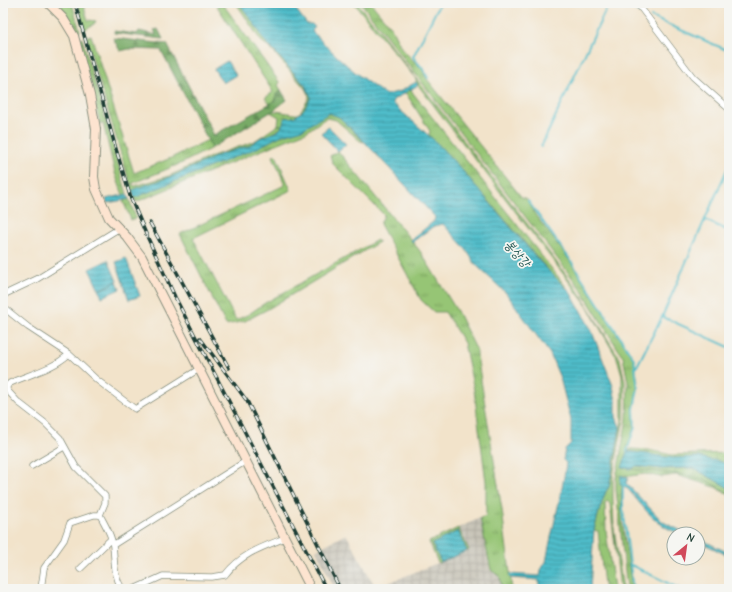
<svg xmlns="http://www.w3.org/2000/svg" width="732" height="592" viewBox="0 0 732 592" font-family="'Comic Neue','Poor Story',sans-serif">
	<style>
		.industrial { fill: url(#industrial-grid) }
		.grass { fill: url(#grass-tufts); stroke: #5a8154 }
		.forest { fill: url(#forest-firs); stroke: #4c744d }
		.wetland { fill: url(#wetland-marsh); stroke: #5a8154 }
		.water { fill: url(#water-rules); stroke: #377c7e }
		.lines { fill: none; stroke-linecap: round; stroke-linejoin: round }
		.stream { stroke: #4fbcc9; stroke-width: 2 }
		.street-casing { stroke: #88907f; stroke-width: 7 }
		.secondary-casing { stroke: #88907f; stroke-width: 10 }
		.street { stroke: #fff; stroke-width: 5.5 }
		.secondary { stroke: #fde4d0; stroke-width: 8 }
		.rail-casing { stroke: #1f3d34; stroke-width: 3.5 }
		.rail { stroke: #f6f6f2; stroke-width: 2; stroke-dasharray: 6; stroke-linecap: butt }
		.labels { text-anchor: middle; stroke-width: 3.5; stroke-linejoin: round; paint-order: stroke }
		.water-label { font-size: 13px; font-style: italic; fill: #2b5d59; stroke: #f6f6f2 }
	</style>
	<defs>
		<pattern id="industrial-grid" width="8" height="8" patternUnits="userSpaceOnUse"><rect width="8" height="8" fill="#c8c4b8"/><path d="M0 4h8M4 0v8" fill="none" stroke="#aba99f"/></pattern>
		<pattern id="grass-tufts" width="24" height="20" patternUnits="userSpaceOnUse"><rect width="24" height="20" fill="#96c575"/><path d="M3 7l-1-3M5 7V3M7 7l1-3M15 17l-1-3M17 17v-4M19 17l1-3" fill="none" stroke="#7aa161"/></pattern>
		<pattern id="forest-firs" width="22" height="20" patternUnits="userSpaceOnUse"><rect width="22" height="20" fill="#78aa66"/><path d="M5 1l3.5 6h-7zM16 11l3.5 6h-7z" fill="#628c55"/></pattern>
		<pattern id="wetland-marsh" width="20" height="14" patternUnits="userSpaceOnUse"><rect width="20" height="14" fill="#96c575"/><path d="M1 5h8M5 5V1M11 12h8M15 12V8" fill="none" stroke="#7aa161"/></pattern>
		<pattern id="water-rules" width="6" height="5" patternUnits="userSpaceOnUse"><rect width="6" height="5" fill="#4fbcc9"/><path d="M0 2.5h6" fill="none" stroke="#419aa4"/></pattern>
	</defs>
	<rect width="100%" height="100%" fill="#f6f6f2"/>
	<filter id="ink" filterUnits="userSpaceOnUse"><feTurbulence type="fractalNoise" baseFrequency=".025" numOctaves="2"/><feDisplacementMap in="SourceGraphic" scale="8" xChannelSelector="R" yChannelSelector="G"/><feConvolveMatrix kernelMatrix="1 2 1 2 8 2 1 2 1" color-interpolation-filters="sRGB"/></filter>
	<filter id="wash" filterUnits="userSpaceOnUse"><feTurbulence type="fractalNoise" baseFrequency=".012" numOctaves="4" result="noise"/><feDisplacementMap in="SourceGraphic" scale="16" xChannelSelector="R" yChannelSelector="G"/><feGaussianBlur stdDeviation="0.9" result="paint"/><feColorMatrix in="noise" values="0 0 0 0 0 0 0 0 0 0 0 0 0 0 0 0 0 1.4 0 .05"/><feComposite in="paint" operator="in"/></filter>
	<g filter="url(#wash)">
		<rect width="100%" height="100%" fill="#f2e3ca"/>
		<path class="industrial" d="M480 518 490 570 500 577 502 589H335L316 550 346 534 376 588 469 550 458 528Z"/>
		<path class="grass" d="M54 3H72L80 31 77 32 67 16Z
			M78 3H83L88 20 96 21 94 24 84 30Z
			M215 3H222L280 83 278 85 281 90 276 94V99L270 104 265 98 273 92Z
			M354 3H357L380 31 577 289 620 359 625 382 624 419 613 476V499L614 528 623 589H620L610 504 607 501 605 503 606 531 614 589H605L604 585 598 531 594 530C599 516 600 499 609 487L622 421V375L617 358 587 306 564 275 418 85 415 78Z
			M361 3H371L391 27 402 49 422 69 427 79 519 194 523 198H526L536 216 568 258 634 359 638 383 634 409V427L623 468 687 475 704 479 729 493V495L715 487 676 475 661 477 645 474 630 476 624 475C616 510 628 553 632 589H627L616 490V478L627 419 628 382 623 357 580 288Z
			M91 35 134 173 171 158 208 140 212 148 182 163 131 184 135 186 169 176 215 155 253 142 278 125H283L281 128 249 146 222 154 171 177 132 191 86 37Z
			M82 38 127 194 123 195 115 173 103 123 100 124 79 39Z
			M411 89 413 93 567 288 565 289 556 279 462 170 429 135 430 131 405 92Z
			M328 113 339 117 364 142 360 141 336 120 326 118 306 132 136 202 134 198 257 148 282 135 303 129Z
			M338 151 420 251 457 311 476 349 502 510 512 589H502L500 577 491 570 480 518 486 516V482L474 390 464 343 445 312H434L421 300 380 224 384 215 333 164 330 156Z
			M276 155 291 190 193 238 236 320 249 314 265 303 377 240 379 242 268 309 245 321 226 325 180 234 285 185 273 156Z
			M129 199 136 218 131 220 123 201Z
			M458 528 469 550 467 551 457 531 432 544 441 562 438 563 429 542Z"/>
		<path class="forest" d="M158 29 163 39 114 33V31L137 34 139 31 156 35 154 30Z
			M113 38 167 44 214 135 276 100V94L281 90 287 100 274 110 212 148 161 50 129 49 120 51Z"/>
		<path class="wetland" d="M236 3H239L258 29 263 39 271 46 311 94V97C304 110 301 118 285 118L283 125H278L279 117 270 112C278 109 290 115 299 114L309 98 308 92 270 48 261 41Z
			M631 449 648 450 672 455 729 453V465L699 457 673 458 627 451Z
			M636 466 661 469 693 468 729 488V493L704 479 687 475 632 469Z"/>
		<path class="water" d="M239 3H291L307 24H312L315 27 312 31C334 55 360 78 386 95L401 91 416 82 418 85 393 100 392 103 435 141 462 170 541 263 570 292 591 329 613 386 616 402V417L620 427 609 487 606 491 599 511 594 530 590 589H539V580L510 578 509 574 540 576 542 566 546 562C552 528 562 496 566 463L563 460 565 449 571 443V420L560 378 550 354 506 293 476 265 465 248 443 224 434 226 412 242 411 240 434 221 435 217 360 137 339 117 329 113 303 129 282 135 257 148 134 198 132 191 137 188 171 177 222 154 249 146 260 138 278 131 281 128 285 118C300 118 305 109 311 97L305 85 263 39 258 29Z
			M227 61 236 75 223 83 214 69Z
			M329 127 346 144 338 151 321 133Z
			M127 194 129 199 107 203 106 199Z
			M126 258 140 296 129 300 116 262Z
			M108 260 117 281 99 290 89 269Z
			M117 281 120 289 102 297 99 291Z
			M627 451 673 458 699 457 711 460H716L729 465V488L693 468 661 469 636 466 632 469 622 468Z
			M621 475 628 478 626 483 663 522 688 534C661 534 642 505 626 487L622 486 620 483Z
			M458 531 467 551 441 562 432 544Z
			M698 538 729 553V556L698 541Z"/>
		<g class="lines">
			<path class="stream" d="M622 3 642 13
				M651 17 729 51
				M428 78 423 69 413 57 440 3
				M541 147 609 3
				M528 201 569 258 634 359 638 388 634 409 635 427 627 451
				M705 220 729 231
				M663 317 729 347
				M636 368 662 317 729 165
				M623 487V508L633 589
				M631 565 680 589"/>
		</g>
	</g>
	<g filter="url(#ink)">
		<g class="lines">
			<g class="street-casing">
				<path id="street" d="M637 3 693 77 729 109
					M3 295 37 279 118 229
					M3 307 28 327 69 354 97 380 135 409 199 369
					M69 354C53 369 30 374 10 383L7 386V390L18 402 45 423 60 438 76 467 105 496V503L100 515C105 525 112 535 113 546 115 562 113 574 122 589
					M32 466 64 447
					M113 545 246 461
					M80 569 111 539
					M41 589 44 568 64 540 70 523 94 515H100
					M134 589 163 576 212 577 225 575C241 554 262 547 285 538"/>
			</g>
			<g class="secondary-casing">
				<path id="secondary" d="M48 3 63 18 74 36 90 95 96 129 94 177 96 189 109 218 127 237 142 257 311 589"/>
			</g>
			<use href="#street" class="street"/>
			<use href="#secondary" class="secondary"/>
			<g class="rail-casing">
				<path id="rail" d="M75 3 116 149 131 199 146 234 175 297 326 589
					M150 223 229 368
					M200 338 247 401 340 589"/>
			</g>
			<use href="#rail" class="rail"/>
		</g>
	</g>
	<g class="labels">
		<g class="water-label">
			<text transform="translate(518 253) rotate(49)" y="5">봉상강</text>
		</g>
	</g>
	<rect width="732" height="592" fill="none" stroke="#f6f6f2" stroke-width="16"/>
	<g transform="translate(686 546) rotate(29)"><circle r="19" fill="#f6f6f2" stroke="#a0aca6"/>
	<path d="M0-3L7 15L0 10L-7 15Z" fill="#d1495b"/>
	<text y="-6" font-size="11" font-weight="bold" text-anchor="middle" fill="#1f3d34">N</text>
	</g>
</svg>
